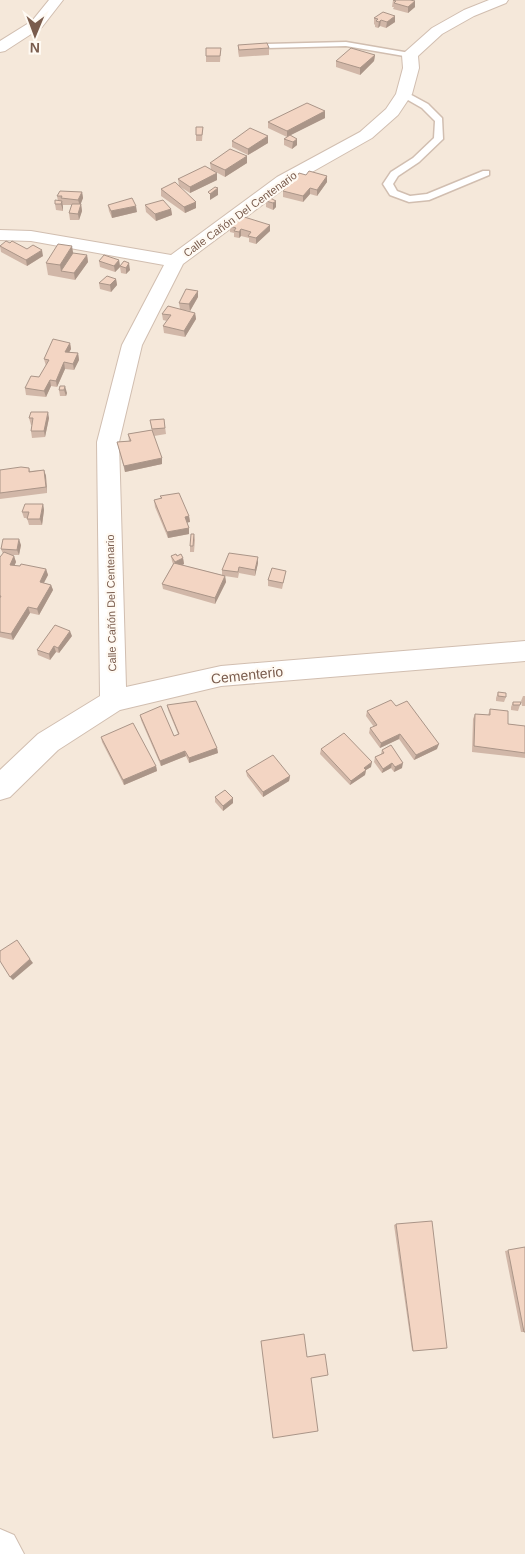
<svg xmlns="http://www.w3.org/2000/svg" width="525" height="1554" viewBox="0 0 525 1554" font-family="Helvetica,sans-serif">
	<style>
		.residential { fill: #f5e8da }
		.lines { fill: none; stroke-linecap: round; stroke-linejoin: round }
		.service-casing { stroke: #d1beb0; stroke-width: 3 }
		.minor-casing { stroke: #d1beb0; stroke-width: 2 }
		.service { fill: #fff; fill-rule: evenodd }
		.minor { fill: #fff; fill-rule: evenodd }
		.wall { fill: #d1b7a8 }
		.shaded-wall { fill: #aa9588 }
		.building { fill: #f3d5c3; stroke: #aa9588 }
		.labels { text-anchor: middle; stroke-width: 4.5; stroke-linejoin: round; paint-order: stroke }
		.far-street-label { font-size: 11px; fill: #7a5c4d; stroke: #fffaf3 }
		.street-label { font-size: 14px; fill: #7a5c4d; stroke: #fffaf3 }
	</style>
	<rect width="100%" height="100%" fill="#fdf6ec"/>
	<path class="residential" d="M0 0H525V1554H0Z"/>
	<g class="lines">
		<g class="service-casing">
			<path id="service" d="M346 42 410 53 414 55 410 57 346 46 267 48 263 46 267 44Z
				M404 91 428 104 442 118 443 139 419 162 398 176 393 184 397 191 410 196 427 194 483 171H489V175L429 200 409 202 390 195 383 184 391 172 413 158 434 138 435 121 422 108 401 96V92Z"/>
		</g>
		<g class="minor-casing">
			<path id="minor" d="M49 0H63L42 27 5 51 0 52V41L32 21Z
				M489 0H508L506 3 474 16 442 34 418 56 419 68 412 94 398 115 372 138 289 185 183 264 142 345 119 442 126 687 221 666 525 641V661L221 686 120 710 58 750 10 797 0 800V770L38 734 100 696 97 442 122 345 164 265 31 241 0 240V230L31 231 171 255 277 177 360 132 386 109 396 94 403 68 402 55 405 52 432 28 464 10Z
				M0 1529 14 1535 24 1554H0Z"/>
		</g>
		<use href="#service" class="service"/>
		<use href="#minor" class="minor"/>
	</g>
	<path class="wall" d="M393 0 415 1V7L408 13 393 9 394 7H392Z
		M374 18 395 22 386 28 380 26 378 28 375 27V25L374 24Z
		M238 45 269 48V55L239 57 238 51Z
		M221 48 220 62H206V56Z
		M375 55 374 61 360 75 336 67V61Z
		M325 111V118L290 135 297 145 292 149 284 145V139L287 137 268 128V122Z
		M203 127 202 141H196V135Z
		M232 141 268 143 248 155 232 147Z
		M247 156V163L225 177 212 170 217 180 190 193 179 186 178 179 211 170 210 163Z
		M306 175 327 176V182L317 196 310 194 303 202 283 197V191L285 188V182Z
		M161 189 196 202V208L185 213 161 196Z
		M82 192 83 198 80 204H81L82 211 79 220H70L69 213 72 205H63V211L56 210 55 204 58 201 57 196Z
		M270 198 276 207 273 210 266 207V201Z
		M108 205 137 212 112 218 109 211Z
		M145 205 171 209 172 215 156 221 146 212Z
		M230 226 270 231 256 244 249 242V238L241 236 239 238 234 237V233L230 232Z
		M0 246 27 249 43 256 27 266 1 252Z
		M87 255 88 262 75 280 48 275 46 263Z
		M119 260 120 266 124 261 130 270 126 274 121 273 120 267 115 272 100 267 99 261Z
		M116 279 117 285 111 292 100 289 99 283Z
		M198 297 190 311 183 310 195 313 196 319 185 337 164 333 163 326 167 321 163 320 162 314 180 309 179 303Z
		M70 343 71 349 69 352 78 353 79 360 74 370 65 369 57 387 51 386 46 397 26 395 25 388 39 377 46 366 44 359Z
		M60 386 67 393 66 396H60L59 390Z
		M29 418H49L45 437 32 438 31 431 32 425H31Z
		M164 419 166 434 154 436 162 458V464L125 472 117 442 129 441 128 434 152 430 150 420Z
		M29 468 30 471 44 470 46 476 47 493 0 499V470Z
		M160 496 189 516 190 522H187L189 528V534L168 538 155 507 154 500 161 499Z
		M43 504 44 510 42 525H29L27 518H24L22 512Z
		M194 534 195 540 194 552H190V546Z
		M21 545 19 555H12L14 556 16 562 14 566 46 569 48 575 44 583 51 585 53 590 39 615 30 613 13 640 0 637V557L3 554 1 549Z
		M171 556 183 558 184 564 182 565 222 575V570L258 563 255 576 239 573 238 578 225 576 226 582 215 604 163 589 162 584 173 564 172 561Z
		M285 576 282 589 268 586V580Z
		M72 636 59 653 56 652 50 660 38 655 37 650Z
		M498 692 506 697 504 702 496 701V698Z
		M523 696H525V706H522L521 701Z
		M513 702 520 705 518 711 511 710V707Z
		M167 705 217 748 218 753 189 763 186 756 161 766 141 720 140 715 174 736 178 734 168 710Z
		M396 706 437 749 414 760 399 739 380 748 369 733 370 728 374 727 366 716 367 711Z
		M490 709 508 724 525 726V758L472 752 473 719 475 714 488 715Z
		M101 737 156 766 157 771 124 785 102 742Z
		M321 749 371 767 366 770 365 775 350 785 320 754Z
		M382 750 402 768 394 772 391 768 382 773 374 762 375 757 381 754Z
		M246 771 290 776 289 781 263 797 247 776Z
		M215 797 233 798V803L223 811 215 802Z
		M396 1224 413 1351 412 1350 394 1225Z
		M525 1247V1332H521L505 1251Z"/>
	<path class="shaded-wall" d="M415 1V7L408 13V7Z
		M395 16V22L386 28 387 22Z
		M381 20 380 26 378 28 379 22Z
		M375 55 374 61 360 75V68Z
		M325 111V118L287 137V131Z
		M268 136V143L248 155V149Z
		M297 139V145L292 149 293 142Z
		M247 156V163L225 177V170Z
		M217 173V180L190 193V187Z
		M327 176V182L317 196V190Z
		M218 188V195L210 200V194Z
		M310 188V194L303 202V196Z
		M82 192 83 198 80 206 78 200Z
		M62 201 63 207V211L61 204Z
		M276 201V207L273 210V203Z
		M196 202V208L185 213 184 207Z
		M81 204 82 211 79 220 78 214Z
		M136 206 137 212 112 218 111 211Z
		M171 209 172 215 156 221 155 214Z
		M270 225V231L256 244V238Z
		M241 229V236L239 238V232Z
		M72 246 74 258 61 271 60 265Z
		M42 250 43 256 27 266 26 260Z
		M87 255 88 262 75 280 74 273Z
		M119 260 120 267 115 272 114 266Z
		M129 263 130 270 126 274V268Z
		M116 279 117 285 111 292 110 285Z
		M198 291V297L190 311 189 304Z
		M195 313 196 319 185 337 184 331Z
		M70 343 71 349 66 358 65 352Z
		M78 353 79 360 74 370 73 364Z
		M64 362 65 369 57 387 56 381Z
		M50 380 51 386 46 397 44 391Z
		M65 386 67 393 66 396 64 390Z
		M48 412 49 418 45 437 44 431Z
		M162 458V464L125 472 124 466Z
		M44 470 46 476 47 493 46 487Z
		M43 504 44 510 42 525 40 519Z
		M189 516 190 522 186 523 185 517Z
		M189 528V534L168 538 167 532Z
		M19 539 21 545 19 555 17 550Z
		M14 556 16 562 12 571 10 565Z
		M258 557V563L255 576V570Z
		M183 558 184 564 176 568 175 562Z
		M46 569 48 575 41 588 40 582Z
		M225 576 226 582 215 604V598Z
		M51 585 53 590 39 615 37 609Z
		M28 607 30 613 13 640 11 634Z
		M70 631 72 636 59 653 58 648Z
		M54 646 56 652 50 660 49 654Z
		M400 734 399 739 380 748 381 743Z
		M439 744 437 749 414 760 416 755Z
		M217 748 218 753 189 763V758Z
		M185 751 186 756 161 766 160 761Z
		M372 762 371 767 366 770 365 775 350 785 351 781 364 768Z
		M392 763 391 768 382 773 383 769Z
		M403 763 402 768 394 772 395 767Z
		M156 766 157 771 124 785 123 780Z
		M290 776 289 781 263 797V792Z
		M233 798V803L223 811V806Z
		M30 959 33 963 13 980 10 977Z"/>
	<path class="building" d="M393 0H410L415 1 408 7 394 3 396 1Z
		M383 12 395 16 387 22 381 20 379 22 376 21 378 19 374 18Z
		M267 43 269 48 239 50 238 45Z
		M206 48H221L220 56H206Z
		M351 48 375 55 360 68 336 61Z
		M307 103 325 111 287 131 268 122Z
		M196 127H203L202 135H196Z
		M250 128 268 136 248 149 232 141Z
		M290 135 297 139 293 142 284 139Z
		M230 149 247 156 225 170 210 163Z
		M205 166 217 173 190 187 178 179Z
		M309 171 327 176 317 190 310 188 303 196 283 191 289 183 285 182 290 177 295 179 299 173 306 175Z
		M175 182 196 202 184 207 161 189Z
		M215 187 218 188 210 194 208 192Z
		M60 191 82 192 78 200 61 198 62 196H57Z
		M132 198 136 206 111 211 108 205Z
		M270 198 276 201 273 203 266 201Z
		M55 200 62 201 61 204H55Z
		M163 200 171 209 155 214 145 205Z
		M72 204H81L78 214 69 213Z
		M241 216 270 225 256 238 248 236 251 232 241 229 239 232 234 231 236 228 230 226Z
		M6 241 10 243 12 241 27 249 33 245 42 250 26 260 0 246Z
		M58 244 72 246 60 265 46 263Z
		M73 253 87 255 74 273 61 271Z
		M104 255 119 260 114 266 99 261Z
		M124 261 129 263 126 268 120 266Z
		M107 276 116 279 110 285 99 283Z
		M186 289 198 291 189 304 179 303Z
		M168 306 195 313 184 331 163 326 171 315 162 314Z
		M53 339 70 343 65 352 78 353 73 364 64 362 56 381 50 380 44 391 25 388 31 376 39 377 49 360 44 359Z
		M60 386H65L64 390H59Z
		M31 412H48L44 431H31L33 418H29Z
		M164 419 165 428 152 429 150 420Z
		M152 430 162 458 124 466 117 442 131 441 128 434Z
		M21 467 29 468V472L44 470 46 487 0 493V470Z
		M179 493 189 516 185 517 189 528 167 532 154 500 162 498 160 496Z
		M25 504H43L40 519H27L29 512H22Z
		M191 534H194L193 546H190Z
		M3 539H19L17 550 1 549Z
		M4 552 14 556 10 565 20 566 21 564 46 569 40 582 51 585 37 609 28 607 11 634 0 632V598L1 596H0V557Z
		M229 553 258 557 255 570 239 567 238 572 222 570Z
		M176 554 177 556 181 554 183 558 175 562 171 556Z
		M174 563 225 576 215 598 162 584Z
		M272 568 286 571 283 583 268 580Z
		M55 625 70 631 58 648 54 646 49 654 37 650Z
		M498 692 506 693V697L498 696Z
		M391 700 396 706 407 701 439 744 416 755 400 734 381 743 370 728 377 725 367 711Z
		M196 701 217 748 189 758 185 751 160 761 140 715 161 706 174 736 179 734 167 705Z
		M513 702H521L520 705H513Z
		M490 709 508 711V724L525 726V753L474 746 475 714 490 715Z
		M133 723 156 766 123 780 101 737Z
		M344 733 372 762 364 768 366 770 351 781 321 749Z
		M391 745 403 763 395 767 392 763 383 769 375 757 384 753 382 750Z
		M273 755 290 776 263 792 246 771Z
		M225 790 233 798 223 806 215 797Z
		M17 940 30 959 10 977 0 961V951Z
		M432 1221 447 1348 413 1351 396 1224Z
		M525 1247V1332H524L508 1250Z
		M304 1334 307 1357 325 1354 328 1375 311 1378 318 1431 273 1438 261 1341Z"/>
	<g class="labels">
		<g class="far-street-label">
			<text transform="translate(240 214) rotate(-36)" y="4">Calle Cañón Del Centenario</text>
			<text transform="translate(111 603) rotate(-91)" y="4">Calle Cañón Del Centenario</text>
		</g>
		<g class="street-label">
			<text transform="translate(247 675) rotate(-6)" y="5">Cementerio</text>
		</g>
	</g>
	<g transform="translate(35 35) rotate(181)" stroke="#fffaf3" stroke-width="4" paint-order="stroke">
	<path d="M0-4L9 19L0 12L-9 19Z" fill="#7a5c4d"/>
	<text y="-8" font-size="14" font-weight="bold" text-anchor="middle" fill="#7a5c4d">N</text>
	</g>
</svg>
